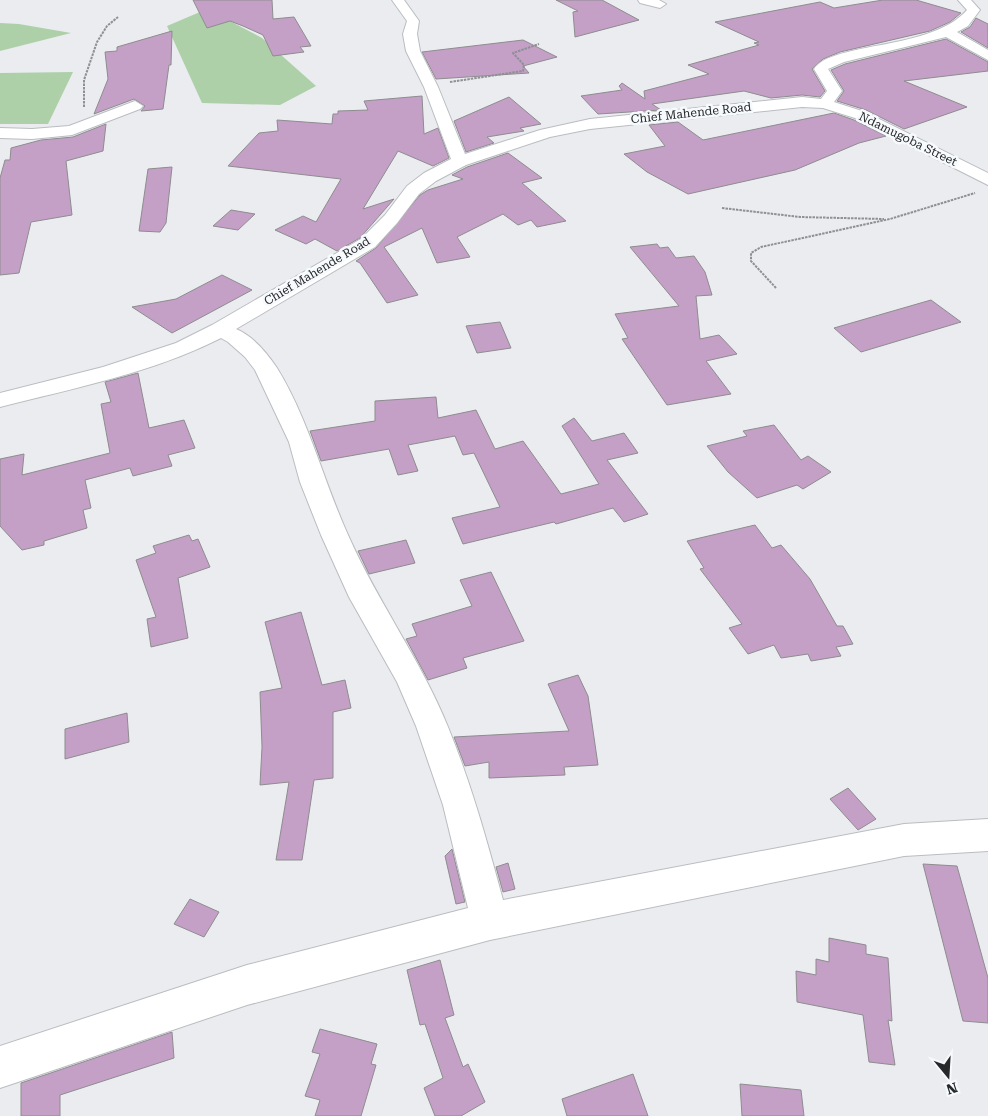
<svg xmlns="http://www.w3.org/2000/svg" width="988" height="1116" viewBox="0 0 988 1116" font-family="'Roboto Serif',serif">
	<style>
		.green { fill: #add0a8 }
		.building { fill: #c4a0c7; stroke: #8e8c8f }
		.lines { fill: none; stroke-linecap: round; stroke-linejoin: round }
		.minor-casing { stroke: #babdc0; stroke-width: 2 }
		.path { stroke: #8e9093; stroke-width: 2; stroke-dasharray: 2.5 1; stroke-linecap: butt }
		.minor { fill: #fff; fill-rule: evenodd }
		.labels { text-anchor: middle; stroke-width: 5; stroke-linejoin: round; paint-order: stroke }
		.far-street-label { font-size: 12px; fill: #27282a; stroke: #f7fafd }
	</style>
	<rect width="100%" height="100%" fill="#eaecf0"/>
	<path class="green" d="M207 9 262 38 316 86 280 105 202 103 167 26Z
		M0 23 19 24 71 33 0 51Z
		M73 72 48 124H0V73Z"/>
	<path class="building" d="M193 0H272L273 19 294 17 311 46 300 47 304 52 273 56 263 35 243 26 230 21 207 28Z
		M556 0H602L639 20 575 37 573 12 578 11Z
		M883 0H916L961 13 950 22 930 31 840 52 823 59 812 69 825 91 820 97 802 95 771 98 744 91 652 104 661 110 598 114 581 96 622 90 619 86 622 83 645 99 644 91 709 74 688 65 759 45 754 43 759 42 715 22 820 2 834 8Z
		M976 18 988 24V48L961 32 970 27Z
		M172 31 171 65H169L163 109 141 111 145 106 134 99 94 114 108 79 105 52 117 51V47Z
		M946 39 988 62V71L904 81 967 107 904 129 866 110 837 101 844 91 831 70 845 64Z
		M523 40 557 57 523 66 529 73 436 79 422 52Z
		M422 96 424 134 438 128 449 158 433 166 398 151 363 209 394 199 360 238 337 251 315 239 306 244 275 230 303 216 316 222 341 179 228 166 259 133 278 131 277 120 332 124 333 114H338V111L368 110 364 101Z
		M509 97 541 124 520 128 524 131 487 137 494 143 466 152 454 121Z
		M834 113 854 120 886 136 859 143 795 170 688 194 647 172 624 154 665 146 649 125 678 122 703 140Z
		M106 124 103 151 66 161 72 215 31 222 19 273 0 275V178L5 160H10L11 148 41 140 73 137Z
		M508 153 542 178 522 183 566 221 537 227 531 220 518 225 503 214 457 237 470 257 437 263 422 228 384 247 418 295 387 303 360 263 356 261 376 248 420 195 428 190 463 179 452 175 467 167Z
		M172 167 166 223 160 232 139 231 148 169Z
		M231 210 255 214 238 230 213 226Z
		M657 244 660 248 668 247 676 258 694 256 705 272 712 295 696 296 700 339 719 335 737 354 706 361 731 394 667 405 622 339 628 338 615 314 679 306 630 247Z
		M222 275 252 290 172 333 132 307 176 299Z
		M931 300 961 322 861 352 834 328Z
		M500 322 511 348 477 353 466 326Z
		M138 373 149 428 184 420 195 448 168 455 172 466 133 476 130 468 85 480 91 508 83 510 87 528 44 541V545L22 550 0 526V459L24 454 22 475 110 453 101 404 111 402 105 382Z
		M436 397 438 418 476 410 495 449 523 441 561 494 599 484 562 426 574 418 592 441 624 433 638 453 607 460 648 514 624 522 613 508 556 524 554 522 463 544 452 518 500 507 474 453 463 455 455 436 408 445 418 471 398 475 389 449 321 461 310 431 375 421V401Z
		M774 425 801 460 808 456 831 472 803 489 797 485 757 498 728 472 707 446 747 436 743 431Z
		M755 525 772 548 781 545 810 579 837 626H843L853 644 836 647 841 656 811 661 808 654 781 658 774 645 748 654 729 628 742 624 700 569 704 568 687 541Z
		M189 535 192 541 198 539 210 567 178 578 188 638 151 647 147 619 156 617 136 560 156 553 153 546Z
		M406 540 415 563 369 574 358 551Z
		M491 572 524 641 463 658 467 668 428 680 406 639 417 636 412 624 472 606 460 580Z
		M301 612 322 685 345 680 351 708 333 712V778L314 780 302 860H276L289 782 260 785 262 747 260 692 282 688 265 622Z
		M578 675 588 696 598 765 564 767 565 775 489 778V762L465 766 454 737 569 731 548 684Z
		M127 713 129 742 65 759V729Z
		M848 788 876 819 858 830 830 799Z
		M452 849 465 902 456 904 445 856Z
		M508 863 515 889 503 892 496 867Z
		M923 864 957 866 988 978V1023L963 1021Z
		M190 899 219 912 204 937 174 924Z
		M829 938 866 945V954L888 958 892 1021 888 1020 895 1065 869 1062 863 1015 797 1002 796 971 816 975V959L829 962Z
		M440 960 454 1015 445 1018 463 1067 468 1064 485 1102 461 1116H435L424 1088 443 1078 425 1024 420 1025 407 970Z
		M320 1029 377 1044 371 1064 376 1065 361 1116H315L320 1100 305 1096 320 1054 312 1052Z
		M172 1032 174 1058 60 1095V1116H21V1083Z
		M633 1074 648 1116H567L562 1099Z
		M740 1084 801 1090 804 1116H742Z"/>
	<g class="lines">
		<g class="minor-casing">
			<path id="minor" d="M392 0H404L419 21 417 34 420 51 438 87 465 154 540 130 590 119 802 97 821 99 827 91 814 69C833 41 931 51 967 10L958 0H971L980 10 968 26 957 32 988 50V60L946 37 844 62 828 69 842 91 834 102 865 112 988 173V185L855 118 823 108 802 107 590 129 550 137 466 165 436 181 419 194 397 223 375 247 236 329C253 336 267 353 277 368 309 420 323 480 348 535 377 601 421 660 448 727 471 783 487 841 503 900L904 824 988 819V851L904 856 490 940 247 1005 0 1088V1046L247 965 468 908 443 805 416 726 397 682 349 597 321 535 300 482 289 442 255 370 245 357 228 342 221 338C152 373 74 388 0 407V393L103 367 176 343 212 325 361 239 385 215 407 186 424 173 451 159 424 87 406 51 403 34 407 21Z
				M638 0H659L666 4 660 8 640 3Z
				M135 101 143 106 140 109 72 135 32 139 0 138V128L32 129 69 126Z"/>
		</g>
		<path class="path" d="M450 82 523 71 524 65 513 53 539 44
			M84 107V80L97 42 107 26 118 17
			M722 208 800 217 884 219
			M776 288 751 261V253L761 247 890 219 975 193"/>
		<use href="#minor" class="minor"/>
	</g>
	<g class="labels">
		<g class="far-street-label">
			<text transform="translate(691 113) rotate(-6)" y="4">Chief Mahende Road</text>
			<text transform="translate(908 139) rotate(26)" y="4">Ndamugoba Street</text>
			<text transform="translate(317 271) rotate(-31)" y="4">Chief Mahende Road</text>
		</g>
	</g>
	<g transform="translate(948 1076) rotate(162)" stroke="#f7fafd" stroke-width="4" paint-order="stroke">
	<path d="M0-4L9 19L0 12L-9 19Z" fill="#27282a"/>
	<text y="-8" font-size="14" font-weight="bold" text-anchor="middle" fill="#27282a">N</text>
	</g>
</svg>
